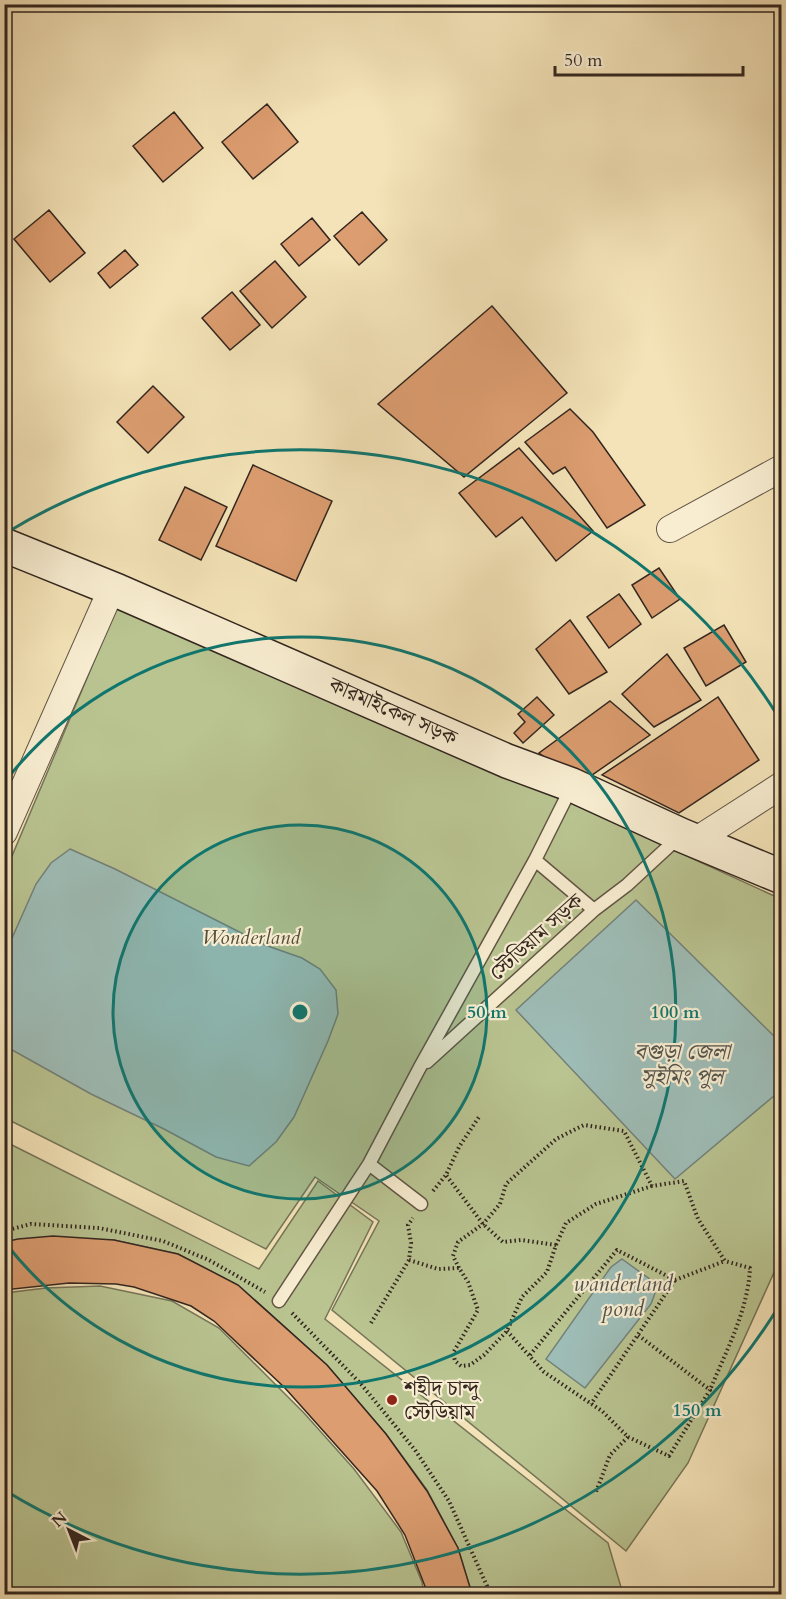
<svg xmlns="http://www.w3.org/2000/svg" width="786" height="1599" viewBox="0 0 786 1599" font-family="Cardo,'Noto Serif Bengali',serif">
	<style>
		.green { fill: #b9c491; stroke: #767558; stroke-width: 1.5 }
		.water { fill: #9ebdb7; stroke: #73817a; stroke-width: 1.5 }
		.building { fill: #dc9d70; stroke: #32261f; stroke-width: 1.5 }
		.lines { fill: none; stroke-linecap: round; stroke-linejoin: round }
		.lane-casing { stroke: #625545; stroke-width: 15 }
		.street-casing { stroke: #625545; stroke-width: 28 }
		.secondary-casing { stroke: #32261f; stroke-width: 36 }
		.path { stroke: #32261f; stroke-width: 4; stroke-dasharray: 1.5 3; stroke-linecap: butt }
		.lane { stroke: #f8edd1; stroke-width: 12 }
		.street { stroke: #f8edd1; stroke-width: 26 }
		.secondary { stroke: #f8edd1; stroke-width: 33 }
		.ring { fill: none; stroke: #0f766e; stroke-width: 3 }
		.poi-dot { fill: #8f2418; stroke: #f8edd1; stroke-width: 2 }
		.labels { text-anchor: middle; stroke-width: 4.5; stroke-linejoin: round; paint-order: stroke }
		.street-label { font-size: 21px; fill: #32261f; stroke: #f8edd1 }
		.park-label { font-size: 21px; font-style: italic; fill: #544e3c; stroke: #f8edd1 }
		.poi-label { font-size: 21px; fill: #32261f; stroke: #f8edd1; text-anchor: start }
		.water-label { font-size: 22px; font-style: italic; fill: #52534d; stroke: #f8edd1 }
		.centre { fill: #0f766e; stroke: #f8edd1; stroke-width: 3 }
		.ring-label { font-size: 18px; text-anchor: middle; font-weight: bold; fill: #0f766e; stroke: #f8edd1; stroke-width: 4.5; stroke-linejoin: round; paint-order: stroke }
	</style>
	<rect width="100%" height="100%" fill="#f4e3b8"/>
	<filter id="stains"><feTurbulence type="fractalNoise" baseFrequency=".00333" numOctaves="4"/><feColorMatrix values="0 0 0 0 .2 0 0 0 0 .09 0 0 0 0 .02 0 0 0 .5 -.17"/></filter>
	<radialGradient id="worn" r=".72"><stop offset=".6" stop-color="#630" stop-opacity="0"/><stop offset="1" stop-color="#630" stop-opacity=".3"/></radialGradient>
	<path class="green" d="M117 607 366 718 551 794 781 899V1257L688 1463 626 1551 332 1310 379 1221 315 1177 266 1249 5 1118 4 875Z
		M4 1141 259 1269 318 1181 373 1222 325 1319 608 1543 623 1594H472L458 1548 427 1490 386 1434 327 1365 238 1285 178 1254 114 1240 5 1242Z
		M100 1286 172 1301 219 1328 304 1413 354 1469 401 1532 422 1582 424 1594H5V1293L46 1288Z"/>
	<path class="water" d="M70 849 115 869 265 945 302 958 320 969 336 990 338 1014 328 1041 294 1117 276 1142 249 1166 216 1157 164 1129 91 1094 5 1046V954L36 884 51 863Z
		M636 900 781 1043V1090L675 1179 516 1010Z
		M622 1259 658 1285 651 1304 585 1388 546 1359 611 1267Z"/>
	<path class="building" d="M267 104 298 142 253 179 222 142Z
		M174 112 203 148 163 182 133 146Z
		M49 210 85 253 50 282 14 239Z
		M362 212 387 240 359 265 334 236Z
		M312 218 330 240 299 266 281 244Z
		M125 250 138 265 110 288 98 273Z
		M275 261 306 297 272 328 240 291Z
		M232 292 260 325 230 350 202 318Z
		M492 306 567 393 464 477 378 404Z
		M153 386 184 417 148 453 117 422Z
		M570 409 593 432 645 505 607 528 565 467 553 474 525 442Z
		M519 448 593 531 556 561 522 517 496 537 459 493Z
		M253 465 332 501 296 581 216 546Z
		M185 487 227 507 201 560 159 540Z
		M659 568 680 599 652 618 632 585Z
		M619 594 641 624 609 648 587 617Z
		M570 620 607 672 569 694 536 649Z
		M724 625 746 662 706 686 684 648Z
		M667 654 701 700 654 727 622 694Z
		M537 697 554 715 523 743 514 733 525 722 518 714Z
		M718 697 759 760 679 813 602 775Z
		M610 701 650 735 579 784 539 753Z
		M53 1236 114 1240 178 1254 238 1285 327 1365 386 1434 427 1491 458 1548 472 1594H428L405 1535 377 1491 285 1388 214 1321 191 1306 134 1287 116 1284 69 1283 4 1290V1242L18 1239Z"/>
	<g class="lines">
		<g class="lane-casing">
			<path id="lane" d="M535 860 594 910
				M427 1062 594 910 627 885 680 836
				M369 1164 421 1204
				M279 1301 369 1164 419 1069 535 860 572 786"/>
		</g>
		<g class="street-casing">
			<path id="street" d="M670 529 782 468
				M4 832 112 588
				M695 841 782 785"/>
		</g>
		<g class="secondary-casing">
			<path id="secondary" d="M4 545 118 591 507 761 572 785 681 835 782 877"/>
		</g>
		<path class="path" d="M433 1191 446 1175 459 1147 479 1117
			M4 1231 31 1224 99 1228 163 1241 209 1260 265 1292
			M556 1245 566 1223 596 1204 652 1186
			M409 1260 438 1269 459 1268 468 1282 478 1310 453 1353 455 1361 461 1366 470 1365 484 1355 507 1331 522 1297 547 1272 556 1245 521 1240 503 1242 483 1224 446 1175
			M459 1268 453 1256 458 1242 483 1224 500 1204 506 1184 556 1139 584 1125 624 1131 652 1186 684 1181 698 1219 725 1261 750 1268C748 1311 726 1351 710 1390
			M675 1280 725 1261
			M292 1313 361 1384 415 1450 449 1501 487 1586 488 1594
			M371 1323 409 1260 411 1243 408 1225 413 1218
			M507 1331 544 1372 602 1411 628 1437 610 1455 596 1492
			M530 1355 617 1250 675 1280 591 1404
			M628 1437 669 1456 710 1390 638 1335"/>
		<use href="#lane" class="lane"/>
		<use href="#street" class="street"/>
		<use href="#secondary" class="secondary"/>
	</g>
	<circle cx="300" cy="1012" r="187" fill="#0f766e" fill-opacity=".12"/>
	<g class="ring">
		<circle cx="300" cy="1012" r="187"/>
		<path d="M7 779A375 375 0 1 1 7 1245"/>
		<path d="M779 1306A562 562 0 0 1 6 1491M6 533A562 562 0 0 1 779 718"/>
	</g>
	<circle class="poi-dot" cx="392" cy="1400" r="6"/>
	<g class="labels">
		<g class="street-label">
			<text transform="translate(393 711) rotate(24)" y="7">কারমাইকেল সড়ক</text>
			<text transform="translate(536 937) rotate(-42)" y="7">স্টেডিয়াম সড়ক</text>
		</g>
		<g class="park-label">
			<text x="251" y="944">Wonderland</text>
		</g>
		<g class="poi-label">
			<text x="404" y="1395">শহীদ চান্দু<tspan x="404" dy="24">স্টেডিয়াম</tspan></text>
		</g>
		<g class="water-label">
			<text x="682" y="1059">বগুড়া জেলা<tspan x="682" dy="25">সুইমিং পুল</tspan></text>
			<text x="623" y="1291">wanderland<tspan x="623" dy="25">pond</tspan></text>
		</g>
	</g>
	<circle cx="300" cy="1012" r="9" class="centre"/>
	<g class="ring-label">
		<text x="487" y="1018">50 m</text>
		<text x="675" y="1018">100 m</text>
		<text x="697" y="1416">150 m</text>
	</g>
	<rect width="786" height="1599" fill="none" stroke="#f4e3b8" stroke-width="24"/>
	<rect x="6" y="6" width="774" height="1587" fill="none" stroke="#32261f" stroke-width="3"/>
	<rect x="12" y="12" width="762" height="1575" fill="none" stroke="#32261f" stroke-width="1.5"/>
	<g transform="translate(69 1530) rotate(318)" stroke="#f8edd1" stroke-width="4.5" paint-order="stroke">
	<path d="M0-4.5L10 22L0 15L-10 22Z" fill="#32261f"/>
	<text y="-9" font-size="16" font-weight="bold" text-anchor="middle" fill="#32261f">N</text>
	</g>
	<path d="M555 66v9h188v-9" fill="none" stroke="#32261f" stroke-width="3"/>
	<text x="564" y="66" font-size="18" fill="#32261f" stroke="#f8edd1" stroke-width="4.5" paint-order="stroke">50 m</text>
	<rect width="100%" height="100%" filter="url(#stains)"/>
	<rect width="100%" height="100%" fill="url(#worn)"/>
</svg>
